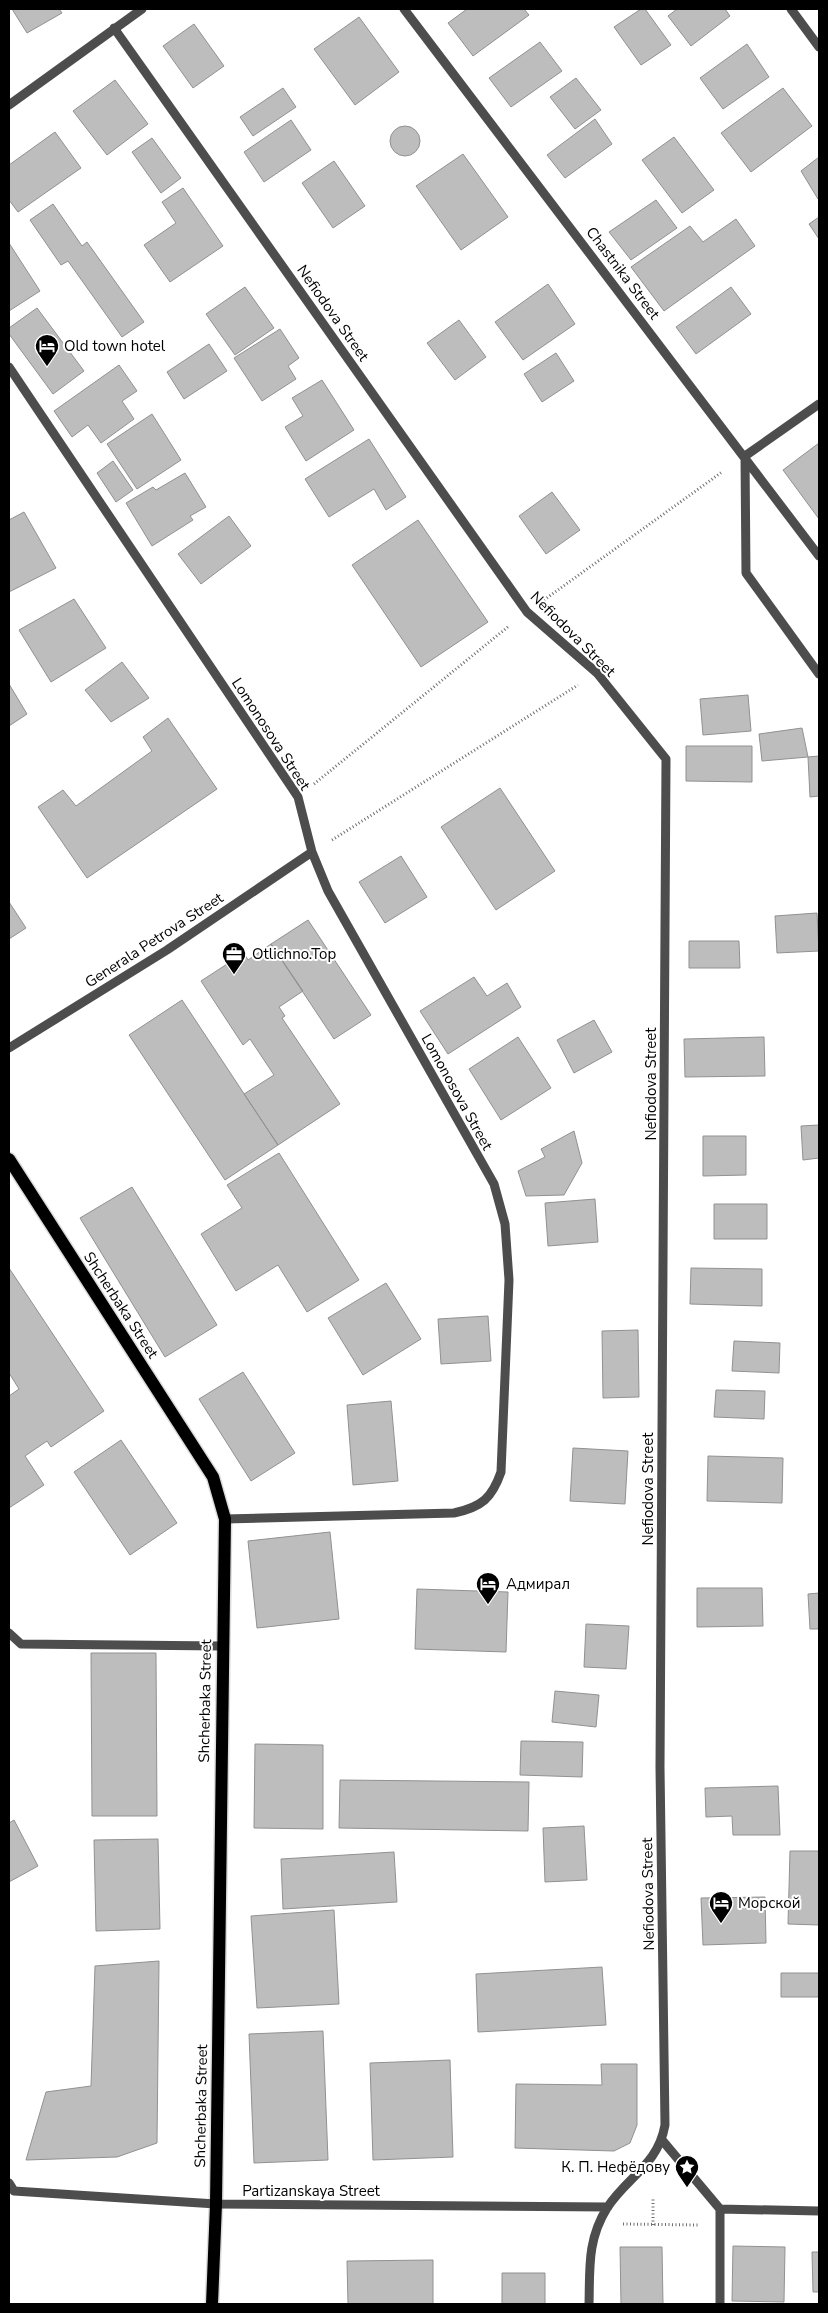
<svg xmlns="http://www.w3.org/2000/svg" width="828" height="2313" viewBox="0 0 828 2313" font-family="'Nunito Sans',sans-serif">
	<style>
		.building { fill: #bdbdbd; stroke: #919191 }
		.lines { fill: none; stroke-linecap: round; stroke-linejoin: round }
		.major-casing { stroke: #dbdbdb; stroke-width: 15 }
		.path { stroke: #6f6f6f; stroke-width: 3; stroke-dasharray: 1 2.5; stroke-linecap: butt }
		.minor { stroke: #4d4d4d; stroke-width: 9 }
		.major { stroke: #000; stroke-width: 12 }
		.labels { text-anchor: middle; stroke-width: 4; stroke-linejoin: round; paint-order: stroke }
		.street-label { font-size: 15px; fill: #000; stroke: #fff }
		.poi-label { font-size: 15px; fill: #000; stroke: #fff; text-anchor: start }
	</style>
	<rect width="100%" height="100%" fill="#fff"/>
	<path class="building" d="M12 9H59L62 13 27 33Z
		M467 9H524L529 15 473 56 448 23Z
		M641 9H645L671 45 641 65 614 27Z
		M677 9H725L730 16 691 46 668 16Z
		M359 17 399 72 355 105 314 49Z
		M194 24 224 66 193 88 163 46Z
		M540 42 562 71 511 107 489 78Z
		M747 44 769 77 723 109 700 78Z
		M576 78 601 110 575 129 550 97Z
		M115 80 148 124 107 155 73 111Z
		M283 88 296 107 253 136 240 117Z
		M783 88 812 126 751 172 721 133Z
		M595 119 612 144 565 178 547 155Z
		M291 120 311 150 264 182 244 152Z
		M390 141a15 15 0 1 1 30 0a15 15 0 1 1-30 0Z
		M55 132 81 168 18 212 9 200V165Z
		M674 137 714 190 682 213 642 160Z
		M152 138 181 178 161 193 132 152Z
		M463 154 508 217 461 250 416 186Z
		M819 157V198L818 199 801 171Z
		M334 161 365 206 333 228 302 183Z
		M183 188 223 246 170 282 144 245 176 223 162 202Z
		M656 200 677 228 631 260 609 232Z
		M53 204 82 246 87 242 144 322 122 337 68 261 61 265 30 220Z
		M819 217V239L809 224Z
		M736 219 755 246 664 311 631 267 690 226 703 242Z
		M9 243 40 291 9 311Z
		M548 284 575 324 523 360 495 322Z
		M245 287 274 328 235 355 206 314Z
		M731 287 751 314 696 354 676 327Z
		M37 308 84 371 53 394 9 334V328Z
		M459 320 486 357 455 380 427 343Z
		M280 329 299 358 288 366 296 379 262 401 234 358Z
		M209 344 227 371 184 399 167 372Z
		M556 353 574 381 542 402 524 374Z
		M119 365 137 391 122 401 134 419 101 443 88 425 72 437 54 411Z
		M322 380 354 430 306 461 285 427 303 416 292 398Z
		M152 414 181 460 137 489 107 444Z
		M369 439 406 497 386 510 374 489 329 517 305 479Z
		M819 443V519L783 470Z
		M113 461 133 490 116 502 97 473Z
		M185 473 206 507 190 516 193 520 152 546 126 503 153 487 156 490Z
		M552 492 580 530 546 554 519 516Z
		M24 512 56 568 9 592V520Z
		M229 516 251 546 201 584 178 554Z
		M418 520 488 622 421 667 352 565Z
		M74 599 106 648 51 682 19 630Z
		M122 662 149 698 111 722 85 690Z
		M9 684 27 714 9 726Z
		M748 695 751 731 703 735 700 699Z
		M168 718 217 789 87 878 38 807 63 790 76 806 152 751 143 737Z
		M802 728 808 757 762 761 759 734Z
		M686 746H752V782L686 781Z
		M819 756V796L810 797 808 757Z
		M500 788 555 871 496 910 441 827Z
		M401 856 427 897 385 923 359 882Z
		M9 902 26 928 9 939Z
		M817 913 819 951 777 953 775 916Z
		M308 920 371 1015 334 1039 271 944Z
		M689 941H739L740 968H689Z
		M271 944 303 991 279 1007 285 1016 282 1018 340 1104 278 1145 244 1094 274 1075 250 1039 243 1045 201 981 244 953 248 960Z
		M474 977 487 996 507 983 521 1007 448 1054 420 1011Z
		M182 1000 278 1145 225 1180 129 1035Z
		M594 1020 612 1052 574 1073 557 1040Z
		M518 1037 551 1088 501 1120 469 1069Z
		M764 1037 765 1076 685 1077 684 1039Z
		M819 1125V1158L803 1160 801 1126Z
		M574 1131 582 1163 564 1195 526 1196 518 1171 545 1157 541 1149Z
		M703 1136H746V1175L703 1176Z
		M279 1153 359 1280 307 1312 278 1265 236 1291 201 1234 242 1208 227 1185Z
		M132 1187 217 1325 165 1357 80 1218Z
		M595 1199 598 1242 548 1246 545 1203Z
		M714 1204H767V1239H714Z
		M9 1268 104 1411 51 1447 47 1441 25 1456 44 1485 9 1508V1396L19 1389 9 1373Z
		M691 1268 762 1269V1306L690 1304Z
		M386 1283 421 1339 363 1375 328 1318Z
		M488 1316 491 1361 441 1364 438 1319Z
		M638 1330 639 1397 603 1398 602 1331Z
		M734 1341 780 1343 779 1373 732 1371Z
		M243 1372 295 1453 251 1481 199 1399Z
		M716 1390 765 1391 764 1419 714 1417Z
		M391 1401 398 1481 353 1485 347 1405Z
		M121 1440 177 1523 130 1555 74 1472Z
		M573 1448 628 1451 625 1504 570 1501Z
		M708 1456 783 1458 782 1503 707 1501Z
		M330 1532 339 1619 257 1628 248 1541Z
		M697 1588H762L763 1626 697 1627Z
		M417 1589 508 1592 506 1652 415 1649Z
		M819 1593V1629H810L808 1594Z
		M586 1624 629 1626 626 1669 584 1667Z
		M91 1653H156L157 1816H92Z
		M555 1691 599 1695 596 1727 552 1722Z
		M521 1741 583 1742 582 1777 520 1775Z
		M255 1744 323 1745V1829L254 1828Z
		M340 1780 529 1782 528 1831 339 1828Z
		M778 1786 780 1835H733L732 1816 706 1817 705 1788Z
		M14 1820 38 1866 9 1882V1823Z
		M584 1826 587 1880 545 1882 543 1828Z
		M158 1839 160 1929 96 1931 94 1840Z
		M790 1851H819V1925L788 1924Z
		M394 1852 397 1902 283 1909 281 1859Z
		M765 1897 766 1943 703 1945 701 1898Z
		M334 1910 339 2004 257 2008 251 1916Z
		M159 1961 157 2143 117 2157 26 2160 46 2092 91 2086 95 1966Z
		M602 1967 606 2025 478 2032 476 1974Z
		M781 1973H819V1997H781Z
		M323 2031 328 2160 254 2163 249 2034Z
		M450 2060 453 2157 373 2160 370 2063Z
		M601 2064H637V2125L630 2143 614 2151 515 2148 516 2084 602 2085Z
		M733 2246 785 2247 784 2302 732 2301Z
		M620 2247H662L663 2304H621Z
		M812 2252H819V2292H813Z
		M433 2260V2304H348L347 2261Z
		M502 2273H545V2304H502Z"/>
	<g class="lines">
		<g class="major-casing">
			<path id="major" d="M9 1159 213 1477 225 1519 216 2204 212 2304"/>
		</g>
		<path class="path" d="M544 600 722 472
			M314 784 509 626
			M332 840 578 685
			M623 2224 699 2225
			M653 2225V2199"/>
		<path class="minor" d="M404 9 819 556
			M791 9 819 47
			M114 28 527 612 597 673 666 759 660 1767 665 2125C658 2165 627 2177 607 2208 587 2240 590 2269 589 2304
			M9 105 142 9
			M9 367 298 797 312 852 328 891 494 1184 505 1224 509 1280 501 1472C492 1498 482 1507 454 1513L225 1519
			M819 404 745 456 746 573 819 674
			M9 1048 167 950 312 852
			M9 1633 21 1644 222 1646
			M662 2140 720 2209 819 2211
			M9 2183 14 2191 216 2204 608 2207
			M720 2304V2209"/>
		<use href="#major" class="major"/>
	</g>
	<defs>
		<g id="hotel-pin" transform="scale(1.25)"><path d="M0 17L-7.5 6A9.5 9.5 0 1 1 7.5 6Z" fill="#000" stroke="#fff"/><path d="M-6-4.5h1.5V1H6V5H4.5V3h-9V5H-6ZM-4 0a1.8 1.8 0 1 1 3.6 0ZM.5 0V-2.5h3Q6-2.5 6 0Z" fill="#fff"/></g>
		<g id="office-pin" transform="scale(1.25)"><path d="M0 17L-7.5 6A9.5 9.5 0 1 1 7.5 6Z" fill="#000" stroke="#fff"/><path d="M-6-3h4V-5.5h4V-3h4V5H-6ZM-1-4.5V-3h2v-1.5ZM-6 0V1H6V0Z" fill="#fff"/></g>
		<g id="sight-pin" transform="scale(1.25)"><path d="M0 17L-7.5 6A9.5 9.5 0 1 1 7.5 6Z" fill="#000" stroke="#fff"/><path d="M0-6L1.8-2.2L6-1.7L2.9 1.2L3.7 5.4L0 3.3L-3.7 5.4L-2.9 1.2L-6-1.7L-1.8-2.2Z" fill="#fff"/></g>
	</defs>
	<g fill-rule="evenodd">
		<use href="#hotel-pin" x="47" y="346"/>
		<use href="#office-pin" x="234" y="954"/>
		<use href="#hotel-pin" x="488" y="1584"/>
		<use href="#hotel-pin" x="721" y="1903"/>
		<use href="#sight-pin" x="687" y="2167"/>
	</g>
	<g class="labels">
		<g class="street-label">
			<text transform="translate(623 273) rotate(53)" y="5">Chastnika Street</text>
			<text transform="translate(333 313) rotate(55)" y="5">Nefiodova Street</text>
			<text transform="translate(573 634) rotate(45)" y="5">Nefiodova Street</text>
			<text transform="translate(271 734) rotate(57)" y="5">Lomonosova Street</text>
			<text transform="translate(154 940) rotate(-33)" y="5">Generala Petrova Street</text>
			<text transform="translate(651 1084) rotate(-90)" y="5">Nefiodova Street</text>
			<text transform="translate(457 1092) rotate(61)" y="5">Lomonosova Street</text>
			<text transform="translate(121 1305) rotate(57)" y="5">Shcherbaka Street</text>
			<text transform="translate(648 1489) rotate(-90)" y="5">Nefiodova Street</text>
			<text transform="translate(205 1701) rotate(-89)" y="5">Shcherbaka Street</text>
			<text transform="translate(648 1894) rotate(-91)" y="5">Nefiodova Street</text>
			<text transform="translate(201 2106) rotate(-89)" y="5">Shcherbaka Street</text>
			<text x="311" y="2196">Partizanskaya Street</text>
		</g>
		<g class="poi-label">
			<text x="64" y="351">Old town hotel</text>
			<text x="252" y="959">Otlichno.Top</text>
			<text x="506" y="1589">Адмирал</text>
			<text x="738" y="1908">Морской</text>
			<text x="670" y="2172" text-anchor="end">К. П. Нефёдову</text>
		</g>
	</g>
	<rect width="828" height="2313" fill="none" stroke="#000000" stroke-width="20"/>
</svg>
